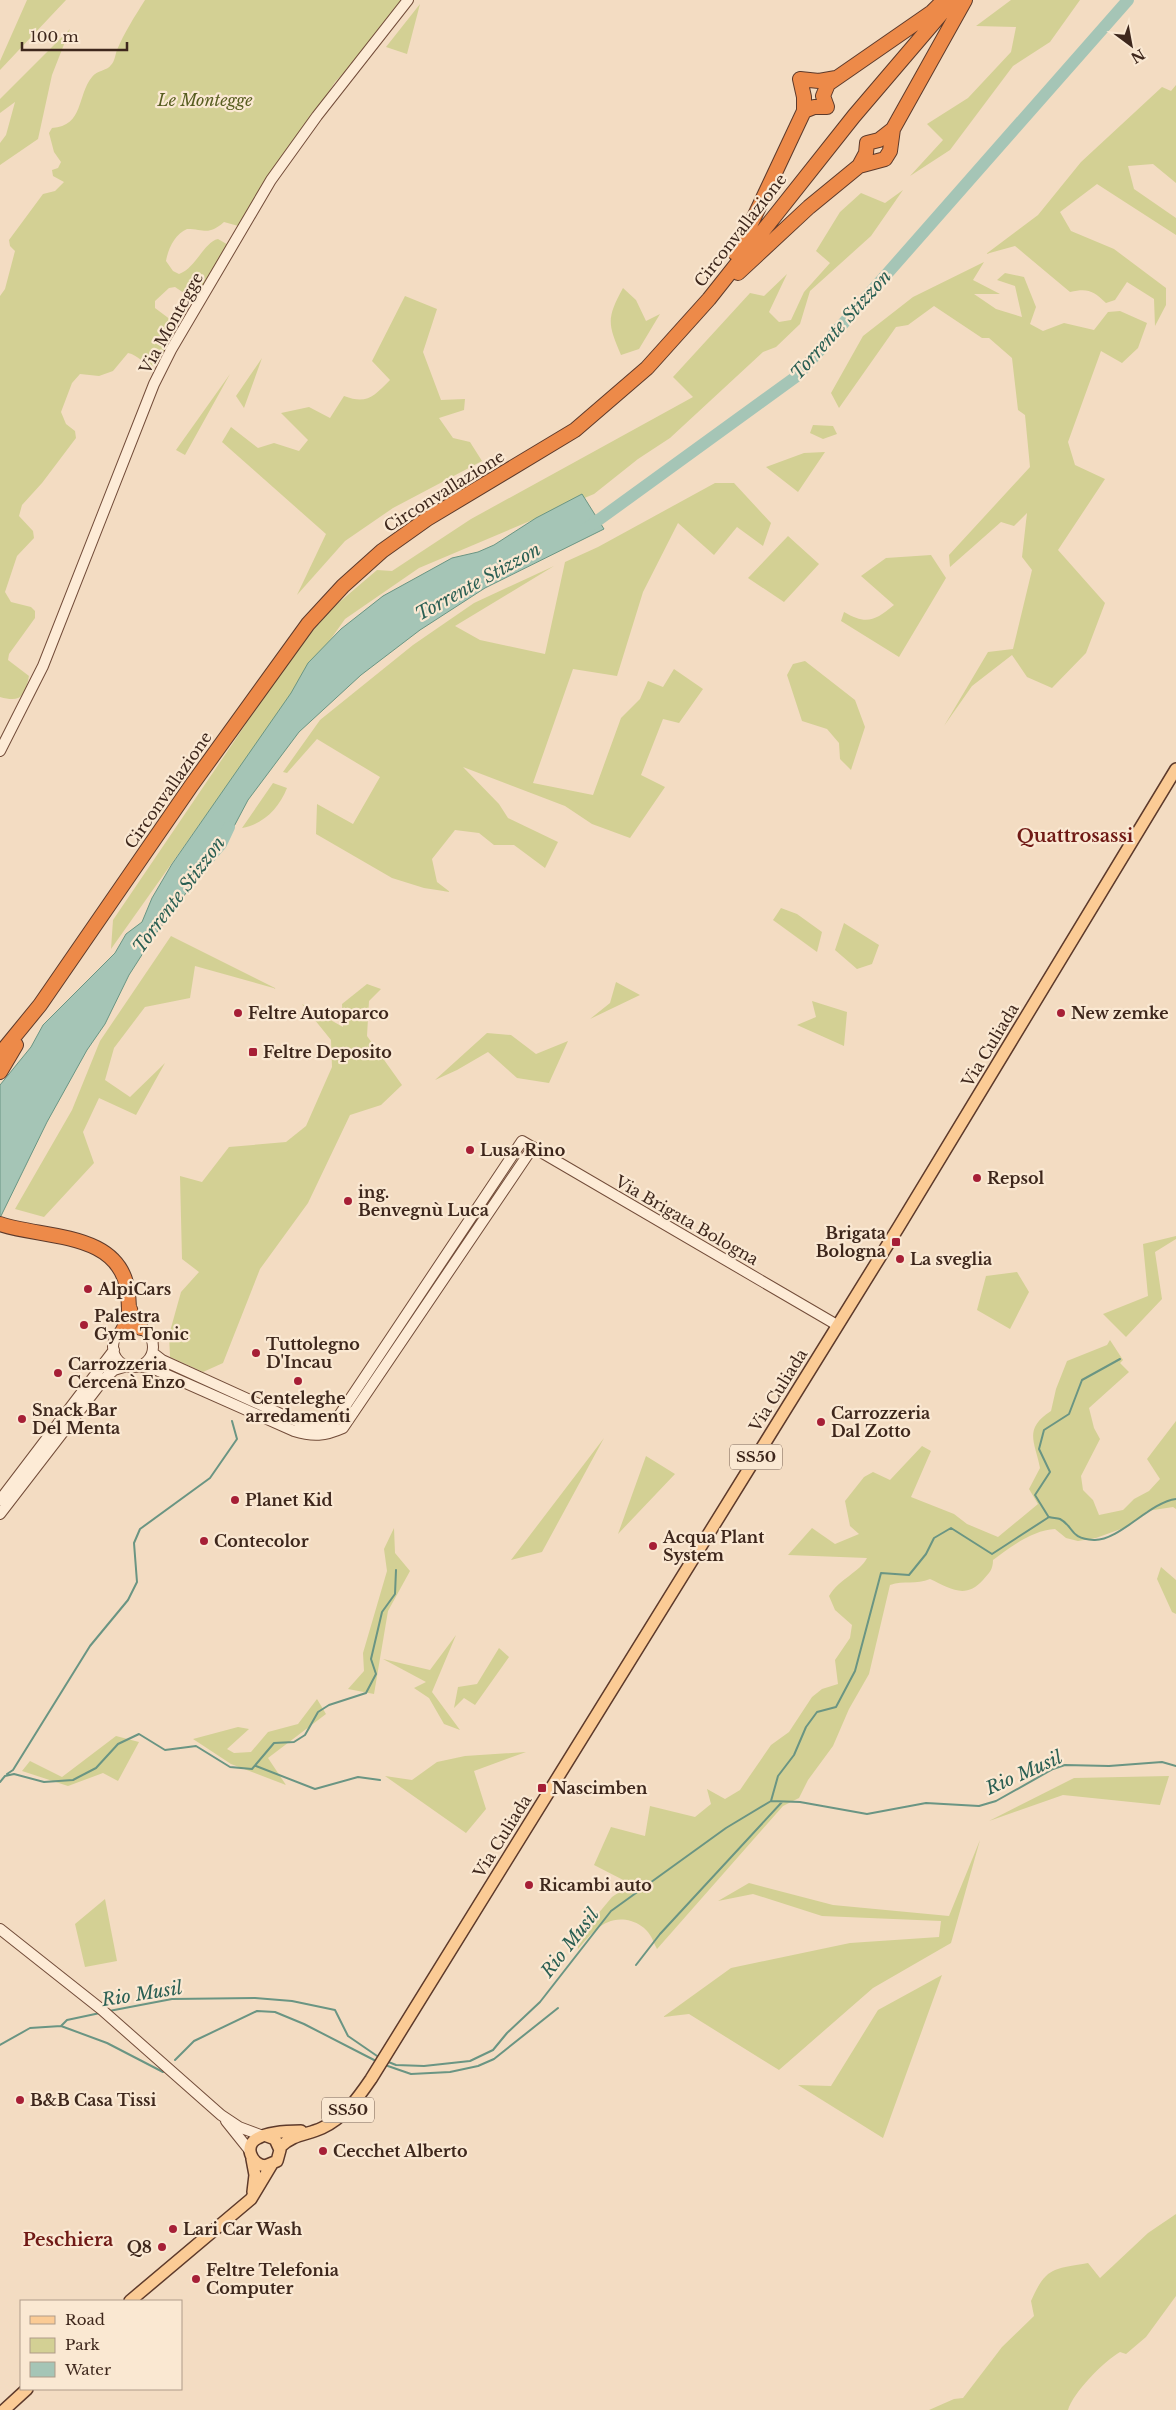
<svg xmlns="http://www.w3.org/2000/svg" width="1176" height="2410" viewBox="0 0 1176 2410" font-family="'Libre Baskerville',serif">
	<style>
		.green { fill: #d3d094 }
		.water { fill: #a5c5b6; stroke: #6a9583 }
		.lines { fill: none; stroke-linecap: round; stroke-linejoin: round }
		.stream { stroke: #6a9583; stroke-width: 2 }
		.river { stroke: #a5c5b6; stroke-width: 12 }
		.secondary-casing { stroke: #724c39; stroke-width: 12 }
		.primary-casing { stroke: #5d3a2b; stroke-width: 14 }
		.highway-casing { stroke: #5d3a2b; stroke-width: 16 }
		.secondary { stroke: #fdebd6; stroke-width: 10 }
		.primary { stroke: #fbcb95; stroke-width: 11 }
		.highway { stroke: #ed8a49; stroke-width: 14 }
		.poi-dot { fill: #a61f36; stroke: #fae8d2; stroke-width: 2 }
		.labels { text-anchor: middle; stroke-width: 4.5; stroke-linejoin: round; paint-order: stroke }
		.shield { fill: #fae8d2; stroke: #766153; stroke-width: 1 }
		.shield-label { font-size: 15px; font-weight: bold; fill: #3e271c }
		.park-label { font-size: 16px; font-style: italic; fill: #575d20; stroke: #fae8d2 }
		.street-label { font-size: 16px; fill: #3e271c; stroke: #fae8d2 }
		.poi-label { font-size: 16px; font-weight: bold; fill: #3e271c; stroke: #fae8d2; text-anchor: start }
		.water-label { font-size: 18px; font-style: italic; fill: #2a5f53; stroke: #fae8d2 }
		.neighbourhood-label { font-size: 18px; font-weight: bold; fill: #701a16; stroke: #fae8d2 }
	</style>
	<rect width="100%" height="100%" fill="#f3dcc2"/>
	<path class="green" d="M27 0H66L0 70V61Z
		M145 0H408L382 33 335 82 242 227 224 222C208 236 205 229 187 229 175 234 168 249 166 261L173 271 179 274C196 268 204 242 218 239L230 246 196 301 175 287 169 288 155 301V308L175 323C175 332 162 360 155 366 144 365 138 355 128 353L113 371 99 376 80 374 72 383 61 412 66 424 75 431 76 438 42 483 22 505 19 516 33 531 34 538 17 556 5 592 11 602 31 607 35 611V618L9 654 8 660 29 676C25 696 21 703 0 697V296L5 289 15 251 10 246 9 240 43 194 55 191 64 182 53 176 52 170 58 168 61 162 54 152 49 133 52 128C84 126 77 95 92 77 97 70 107 71 111 65 115 61 115 55 117 50 124 33 135 16 145 0Z
		M1011 0H1080L1050 42 1013 66 950 150 910 176 943 140 927 124 968 98 1011 52 1016 27 976 26Z
		M420 4 407 54 386 47Z
		M70 29 52 75 38 139 0 165V143L6 135 15 102 0 113V99Z
		M1176 85V183L1153 164 1128 166 1134 189 1176 218V235L1097 184 1060 212 1071 231 1114 249 1166 288V305L1155 326 1154 299 1127 282 1115 300 1106 303C1093 290 1087 288 1070 292L1015 246 986 254 1038 215 1081 162 1162 87 1171 91Z
		M903 190 871 236 810 291 800 324 776 347 763 352 670 438 638 459 594 494 419 568 345 619 111 949 113 920 292 656 329 611 377 570 392 571 471 519 693 397 673 377 750 293 764 296 787 274 769 312 779 322 791 320 804 292 830 263 816 251 840 212 861 193 885 203Z
		M984 262 973 280 1000 294H974L996 309 1022 317 1015 286 997 280 1005 273 1024 277 1036 307 1030 324 1043 331 1064 323 1094 330 1108 312 1120 311 1147 323 1138 348 1122 363 1101 351 1068 442 1075 465 1105 479 1058 550 1105 603 1086 653 1052 688 1027 677 1012 655 972 686 944 726 988 652 1013 649 1032 570 1022 557 1027 513 1014 526 1001 522 950 567 949 555 1030 467 1025 415 1018 410 1012 358 989 338H982L934 306 908 325 896 327 839 408 831 393 863 336 913 297Z
		M623 288 636 300 646 321 660 314 639 349 621 355C608 324 606 319 623 288Z
		M405 296 437 309 423 352 441 400 465 399 464 410 439 418 453 438 470 442 482 461 393 508 345 541 297 595 326 534 222 442 231 427 258 448 274 443 299 451 308 440 281 413 309 407 330 418 344 396C367 405 374 396 390 380L372 361Z
		M262 358 244 408 236 396Z
		M230 374 185 455 176 450Z
		M813 425 833 426 837 434 823 439 810 433Z
		M825 452 798 492 766 467 804 453Z
		M715 483H734L771 523 763 546 737 527 714 555 678 523 643 592 617 676 573 669 533 783 593 795 621 718 640 699 648 681 663 687 674 669 703 689 679 723 663 719 641 775 665 787 630 838 592 824 565 806 463 767 499 804 508 818 558 842 545 868 514 845H494L479 833 455 830 432 859 437 882 450 892 424 888 392 878 316 834 317 804 353 824 380 777 317 739 287 773 283 772 320 720 413 645 474 603 554 566 455 626 480 640 545 654 565 562 598 547Z
		M788 536 819 564 784 602 748 578Z
		M931 555 946 578 899 657 841 621 844 612C866 625 875 621 894 605L861 576 886 558Z
		M805 661 855 700 865 727 851 770 840 759 839 743 827 729 802 721 787 675 793 664Z
		M273 783 287 788C279 808 264 824 242 828Z
		M781 908 797 914 822 932 817 952 773 920Z
		M844 923 879 945 872 964 857 969 835 950Z
		M171 936 277 989 195 966 190 998 145 1007 114 1048 105 1080 130 1097 165 1063 136 1115 99 1098 83 1132 94 1163 44 1217 15 1209 72 1110 100 1041Z
		M616 982 640 995 590 1019 610 1003Z
		M367 984 381 989 369 1001 367 1036 402 1085 381 1105 350 1115 308 1203 260 1269 223 1363 203 1372 170 1357 169 1335 181 1292 199 1272 182 1259 180 1176 202 1182 229 1147 286 1142 306 1126 332 1067 331 1040 302 1004 343 1027 342 1004Z
		M812 1001 847 1012 844 1046 797 1025 816 1017Z
		M487 1033 511 1035 536 1054 568 1041 549 1083 517 1078 488 1052 457 1070 435 1080Z
		M1176 1236V1239L1155 1252 1162 1299 1126 1337 1103 1314 1148 1296 1143 1244Z
		M1017 1272 1029 1292 1010 1329 977 1310 986 1276Z
		M1110 1340 1123 1360 1120 1363 1129 1372 1089 1408 1094 1428 1100 1439 1081 1476 1083 1490 1093 1500 1099 1515 1123 1510 1134 1499 1149 1491 1160 1479 1147 1459 1176 1421V1509L1173 1507 1147 1511 1129 1526 1096 1538 1078 1541 1066 1538 1055 1529C1033 1530 1010 1547 993 1560 993 1570 989 1573 983 1580 965 1600 950 1588 930 1579 916 1585 904 1580 890 1585L869 1674 849 1709 833 1746 808 1780 799 1798 783 1806 657 1949C654 1944 653 1939 650 1935 646 1928 638 1923 631 1921 606 1914 592 1933 578 1949L577 1939 612 1897 631 1884 594 1865 611 1827 645 1836 650 1806 695 1817 711 1804 707 1789 725 1799 740 1790 771 1745 789 1732 812 1697 822 1689 838 1684 835 1660 850 1638 852 1625 835 1610 829 1596C840 1578 859 1573 867 1558L788 1555 812 1528 835 1544 859 1534 850 1526 845 1501 864 1477 873 1472 890 1480 922 1446 931 1451 911 1497 954 1514 967 1524 998 1537 1038 1504 1029 1489 1040 1468C1035 1442 1023 1429 1051 1411L1056 1389 1067 1361 1107 1345Z
		M604 1438 542 1552 511 1560Z
		M646 1456 675 1474 618 1534Z
		M394 1528 395 1553 410 1571 388 1611 374 1694 348 1689 364 1671 363 1653 387 1571 384 1549Z
		M1161 1567 1176 1580V1614L1172 1612 1157 1579Z
		M456 1635 432 1692 460 1730 444 1724 429 1698 414 1688 426 1682 383 1659 430 1670Z
		M499 1648 509 1657 475 1705 464 1698 454 1708 458 1687 477 1684Z
		M317 1699 326 1714 268 1758 286 1785 231 1764 193 1739 238 1727 249 1729 227 1749 234 1753 251 1752 268 1732 298 1724Z
		M116 1736 139 1742 118 1781 103 1773 68 1786 22 1771 30 1761 62 1777Z
		M526 1752 474 1771 486 1809 466 1833 385 1776 412 1780 437 1762 465 1756Z
		M1169 1776 1160 1805 1063 1795 989 1821 1074 1778Z
		M980 1840 951 1943 873 1988 779 2070 689 2014 663 2017 731 1968 850 1943 939 1937 941 1921 822 1916 753 1894 718 1901 749 1883 833 1905 949 1916Z
		M105 1899 117 1961 85 1967 75 1924Z
		M942 1975 883 2138 798 2085 831 2086 878 2010Z
		M1176 2214V2296L1146 2337 1126 2354 1120 2352C1104 2361 1073 2393 1068 2410H929L954 2399 963 2398 1002 2347 1034 2316 1031 2301C1046 2267 1053 2269 1088 2263L1100 2278 1148 2233Z"/>
	<path class="water" d="M582 494 604 529 485 588 420 630 361 675 299 732 248 800 230 834 154 936 129 975 105 1024 87 1050 47 1122 0 1218V1085L31 1047 43 1025 115 953 126 934 142 922 152 898 172 864 291 693 308 663 341 629 383 596 452 558 478 552 494 545 536 518Z"/>
	<g class="lines">
		<path class="stream" d="M1048 1516 1035 1495 1050 1472 1039 1449 1044 1430 1069 1414 1082 1380 1120 1359
			M256 1766 315 1789 358 1777 380 1780
			M7 1774 13 1770 90 1646 128 1600 137 1582 134 1543 140 1529 210 1478 237 1439 232 1421
			M0 1782 5 1776 14 1774 44 1782 73 1780 96 1768 118 1744 139 1734 165 1750 196 1746 230 1767 252 1769 274 1743 294 1742 305 1735 318 1712 329 1705 366 1693 376 1674 371 1659 382 1612 395 1594 396 1570
			M771 1801 778 1776 794 1755 806 1727 817 1712 836 1707 855 1671 881 1573 909 1575 926 1554 934 1538 951 1528 992 1554 1049 1517C1052 1518 1057 1518 1060 1519 1074 1526 1069 1539 1094 1540 1119 1541 1150 1502 1176 1499
			M636 1965 660 1934 782 1802
			M109 2011 172 1999 255 1998 292 2001 335 2010 348 2036 380 2058
			M61 2026 107 2043 163 2072
			M0 2045 30 2028 61 2026 67 2020 100 2013
			M175 2060 194 2041 257 2011 275 2012 304 2024 376 2061
			M386 2061 396 2065 424 2066 470 2061 493 2050 507 2033 540 2002 611 1911 726 1828 771 1801 800 1802 867 1814 926 1803 979 1806 996 1801 1053 1769 1065 1765 1109 1766 1162 1762 1176 1766
			M385 2065 411 2074 450 2072 478 2066 494 2059 558 2008"/>
		<path class="river" d="M586 529 797 376 1128 0
			M207 860 221 844 229 827"/>
		<g class="secondary-casing">
			<path id="secondary" d="M0 751 43 666 154 384 171 350 271 180 317 116 408 0
				M113 1347a20 20 0 1 1 40 0a20 20 0 1 1-40 0Z
				M153 1353 162 1360 305 1425C316 1427 327 1426 336 1420L522 1141 837 1325
				M139 1366 154 1369 294 1431C313 1437 325 1436 343 1428L533 1147
				M0 1500 114 1350
				M0 1514 104 1379 114 1370 127 1366
				M0 1929 101 2009 221 2115 239 2127 263 2136
				M226 2121 250 2151"/>
		</g>
		<g class="primary-casing">
			<path id="primary" d="M267 2136 275 2139 280 2150 277 2161 265 2166C251 2164 243 2145 258 2138 269 2132 289 2131 301 2131
				M280 2147C293 2134 307 2135 322 2128 344 2118 358 2098 371 2079L898 1228 1176 769
				M252 2159 255 2175 253 2192
				M130 2301 251 2199 272 2164
				M4 2410 27 2389"/>
		</g>
		<g class="highway-casing">
			<path id="highway" d="M804 111 814 107H827L823 96 828 84 932 12 941 3
				M859 166 885 159 890 151 893 129 965 0
				M735 253 741 245 804 111V97L800 79 819 81 836 78
				M738 273 809 207 859 166 866 153 867 143 879 140 893 129
				M0 1054 40 1005 191 786 308 624 343 586 382 551 427 519 575 430 647 368 709 299 854 116 953 0
				M0 1072 16 1045
				M0 1224C45 1239 121 1231 128 1293 129 1307 131 1318 123 1330
				M130 1309 132 1318 141 1328"/>
		</g>
		<use href="#secondary" class="secondary"/>
		<use href="#primary" class="primary"/>
		<use href="#highway" class="highway"/>
	</g>
	<g class="poi-dot">
		<circle cx="238" cy="1013" r="5"/>
		<circle cx="1061" cy="1013" r="5"/>
		<rect x="248" y="1047" width="10" height="10" rx="2.5"/>
		<circle cx="470" cy="1150" r="5"/>
		<circle cx="977" cy="1178" r="5"/>
		<circle cx="348" cy="1201" r="5"/>
		<rect x="891" y="1237" width="10" height="10" rx="2.5"/>
		<circle cx="900" cy="1259" r="5"/>
		<circle cx="88" cy="1289" r="5"/>
		<circle cx="84" cy="1325" r="5"/>
		<circle cx="256" cy="1353" r="5"/>
		<circle cx="58" cy="1373" r="5"/>
		<circle cx="298" cy="1381" r="5"/>
		<circle cx="22" cy="1419" r="5"/>
		<circle cx="821" cy="1422" r="5"/>
		<circle cx="235" cy="1500" r="5"/>
		<circle cx="204" cy="1541" r="5"/>
		<circle cx="653" cy="1546" r="5"/>
		<rect x="537" y="1783" width="10" height="10" rx="2.5"/>
		<circle cx="529" cy="1885" r="5"/>
		<circle cx="20" cy="2100" r="5"/>
		<circle cx="323" cy="2151" r="5"/>
		<circle cx="173" cy="2229" r="5"/>
		<circle cx="162" cy="2247" r="5"/>
		<circle cx="196" cy="2279" r="5"/>
	</g>
	<g class="labels">
		<g class="shield">
			<rect x="730" y="1444.5" width="52" height="25" rx="4"/>
			<rect x="322" y="2097.5" width="52" height="25" rx="4"/>
		</g>
		<g class="shield-label">
			<text x="756" y="1462">SS50</text>
			<text x="348" y="2115">SS50</text>
		</g>
		<g class="park-label">
			<text x="205" y="106">Le Montegge</text>
		</g>
		<g class="street-label">
			<text transform="translate(740 230) rotate(-52)" y="6">Circonvallazione</text>
			<text transform="translate(171 323) rotate(-61)" y="6">Via Montegge</text>
			<text transform="translate(444 491) rotate(-32)" y="6">Circonvallazione</text>
			<text transform="translate(168 790) rotate(-55)" y="6">Circonvallazione</text>
			<text transform="translate(990 1045) rotate(-59)" y="6">Via Culiada</text>
			<text transform="translate(687 1220) rotate(30)" y="6">Via Brigata Bologna</text>
			<text transform="translate(778 1390) rotate(-58)" y="6">Via Culiada</text>
			<text transform="translate(502 1836) rotate(-58)" y="6">Via Culiada</text>
		</g>
		<g class="poi-label">
			<text x="248" y="1019">Feltre Autoparco</text>
			<text x="1071" y="1019">New zemke</text>
			<text x="263" y="1058">Feltre Deposito</text>
			<text x="480" y="1156">Lusa Rino</text>
			<text x="987" y="1184">Repsol</text>
			<text x="358" y="1198">ing.<tspan x="358" dy="18">Benvegnù Luca</tspan></text>
			<text x="886" y="1239" text-anchor="end">Brigata<tspan x="886" dy="18">Bologna</tspan></text>
			<text x="910" y="1265">La sveglia</text>
			<text x="98" y="1295">AlpiCars</text>
			<text x="94" y="1322">Palestra<tspan x="94" dy="18">Gym Tonic</tspan></text>
			<text x="266" y="1350">Tuttolegno<tspan x="266" dy="18">D'Incau</tspan></text>
			<text x="68" y="1370">Carrozzeria<tspan x="68" dy="18">Cercenà Enzo</tspan></text>
			<text x="298" y="1404" text-anchor="middle">Centeleghe<tspan x="298" dy="18">arredamenti</tspan></text>
			<text x="32" y="1416">Snack Bar<tspan x="32" dy="18">Del Menta</tspan></text>
			<text x="831" y="1419">Carrozzeria<tspan x="831" dy="18">Dal Zotto</tspan></text>
			<text x="245" y="1506">Planet Kid</text>
			<text x="663" y="1543">Acqua Plant<tspan x="663" dy="18">System</tspan></text>
			<text x="214" y="1547">Contecolor</text>
			<text x="552" y="1794">Nascimben</text>
			<text x="539" y="1891">Ricambi auto</text>
			<text x="30" y="2106">B&amp;B Casa Tissi</text>
			<text x="333" y="2157">Cecchet Alberto</text>
			<text x="183" y="2235">Lari Car Wash</text>
			<text x="152" y="2253" text-anchor="end">Q8</text>
			<text x="206" y="2276">Feltre Telefonia<tspan x="206" dy="18">Computer</tspan></text>
		</g>
		<g class="water-label">
			<text transform="translate(841 325) rotate(-48)" y="6">Torrente Stizzon</text>
			<text transform="translate(478 582) rotate(-29)" y="6">Torrente Stizzon</text>
			<text transform="translate(179 895) rotate(-53)" y="6">Torrente Stizzon</text>
			<text transform="translate(1024 1773) rotate(-24)" y="6">Rio Musil</text>
			<text transform="translate(570 1943) rotate(-52)" y="6">Rio Musil</text>
			<text transform="translate(142 1994) rotate(-9)" y="6">Rio Musil</text>
		</g>
		<g class="neighbourhood-label">
			<text x="1075" y="842">Quattrosassi</text>
			<text x="68" y="2246">Peschiera</text>
		</g>
	</g>
	<rect x="20" y="2300" width="162" height="90" fill="#fae8d2" stroke="#af9b89"/>
	<rect x="30" y="2316" width="25" height="8" fill="#fbcb95" stroke="#af9b89"/>
	<text x="65" y="2325" font-size="15" fill="#3e271c">Road</text>
	<rect x="30" y="2338" width="25" height="15" fill="#d3d094" stroke="#af9b89"/>
	<text x="65" y="2350" font-size="15" fill="#3e271c">Park</text>
	<rect x="30" y="2362" width="25" height="15" fill="#a5c5b6" stroke="#af9b89"/>
	<text x="65" y="2375" font-size="15" fill="#3e271c">Water</text>
	<g transform="translate(1131 45) rotate(148)" stroke="#fae8d2" stroke-width="4" paint-order="stroke">
	<path d="M0-4L9 19L0 12L-9 19Z" fill="#3e271c"/>
	<text y="-8" font-size="14" font-weight="bold" text-anchor="middle" fill="#3e271c">N</text>
	</g>
	<path d="M22 42v8h105v-8" fill="none" stroke="#3e271c" stroke-width="2.5"/>
	<text x="30" y="42" font-size="15" fill="#3e271c" stroke="#fae8d2" stroke-width="4" paint-order="stroke">100 m</text>
</svg>
